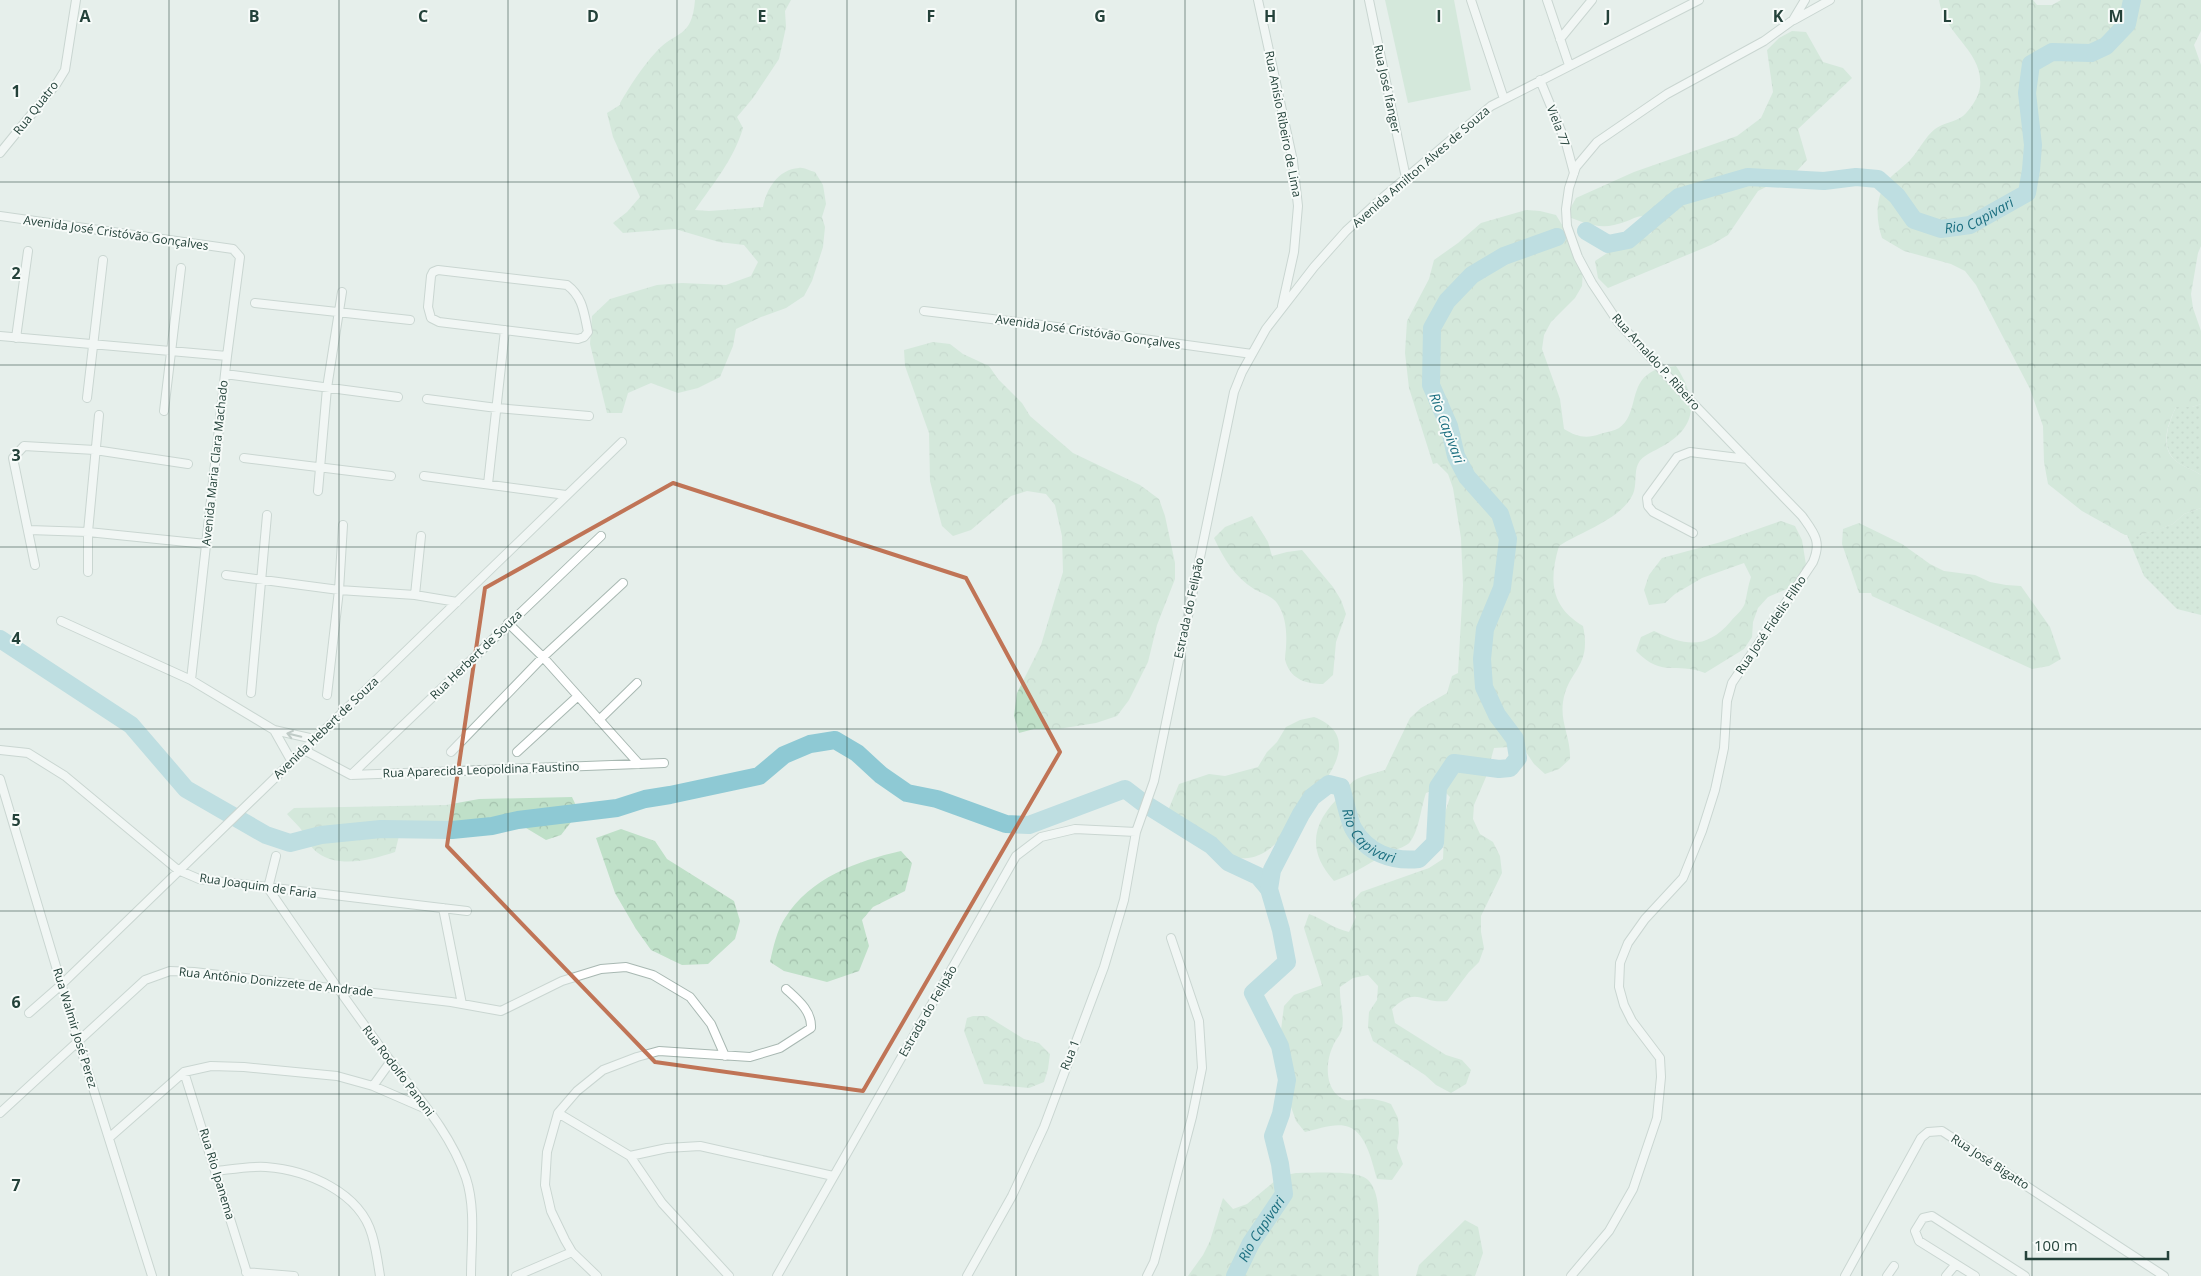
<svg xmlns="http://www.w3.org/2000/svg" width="2201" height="1276" viewBox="0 0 2201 1276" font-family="'Open Sans',sans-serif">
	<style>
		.grass { fill: url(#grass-dots) }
		.forest { fill: url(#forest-crowns) }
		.pitch { fill: #bfe0c8 }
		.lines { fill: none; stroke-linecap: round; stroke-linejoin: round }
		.river { stroke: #8ec9d4; stroke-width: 18 }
		.minor-casing { stroke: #a8b8b2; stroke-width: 10 }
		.minor { stroke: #fff; stroke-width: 8 }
		.oneway { stroke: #92a09c }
		.marked { fill: none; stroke: #c07456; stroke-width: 4; stroke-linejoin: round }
		.grid { fill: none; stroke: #24423a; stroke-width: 1; stroke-opacity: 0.55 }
		.labels { text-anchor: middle; stroke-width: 4; stroke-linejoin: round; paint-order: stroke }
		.street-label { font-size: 12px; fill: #24423a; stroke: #f7fbf9 }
		.water-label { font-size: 14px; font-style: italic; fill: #1c6f80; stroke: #f7fbf9 }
		.grid-label { font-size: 16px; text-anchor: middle; font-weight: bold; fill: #24423a; stroke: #f7fbf9; stroke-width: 4; stroke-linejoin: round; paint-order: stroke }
	</style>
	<defs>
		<pattern id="grass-dots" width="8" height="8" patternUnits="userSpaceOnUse" patternTransform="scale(1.25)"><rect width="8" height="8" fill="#bfe0c8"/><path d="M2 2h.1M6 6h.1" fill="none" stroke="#a4c1ad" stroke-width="1.8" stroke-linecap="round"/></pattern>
		<pattern id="forest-crowns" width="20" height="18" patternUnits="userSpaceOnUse" patternTransform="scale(1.25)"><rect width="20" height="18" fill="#bfe0c8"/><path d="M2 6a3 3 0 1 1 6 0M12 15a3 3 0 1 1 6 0" fill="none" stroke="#a4c1ad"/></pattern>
	</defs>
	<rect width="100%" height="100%" fill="#e6efeb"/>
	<path class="grass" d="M2201 404V475C2194 470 2187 468 2180 464 2158 450 2168 425 2176 407H2192Z
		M2201 508V615L2177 609 2144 576 2127 535H2141L2173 524 2184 514Z"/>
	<path class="forest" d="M695 0H791L785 11 786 27 779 59 753 98 737 117 743 128C734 159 713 184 695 210L709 211 763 207C766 190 778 169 799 168 803 167 810 171 815 172L823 185 826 204 822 217 825 227 823 247 812 281 804 296 786 308 761 317 736 329 733 346 720 377 698 388 678 393 651 383 628 393 622 413H607L590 344 592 316 610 299 657 285 682 283 726 285 751 276 758 262 744 245 719 242 675 229 623 233 613 223 627 212 640 197 613 137 607 113 620 105V103C630 86 642 67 656 52 676 30 692 39 695 0Z
		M1939 0H2033L2037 5H2052L2061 0H2201V31L2194 45 2201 65V246L2198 253 2191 294 2193 308 2201 331V404L2192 407H2176C2167 425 2158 451 2180 464 2187 468 2194 470 2201 475V508L2184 514 2173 524 2157 530 2141 535H2125L2082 511 2048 484 2044 462 2043 426 2030 389 1976 285 1965 271 1951 264 1904 251 1882 238C1876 220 1875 199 1886 183 1892 174 1904 167 1911 159 1919 150 1925 137 1935 129 1943 123 1955 122 1963 116 1970 110 1979 97 1980 87 1984 51 1944 35 1939 0Z
		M1792 31 1806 32 1823 62 1843 68 1852 78 1798 129 1807 160 1797 171 1758 191 1728 235 1711 245 1608 288 1598 278 1595 261 1621 244 1650 234 1662 220C1636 211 1639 219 1614 225 1597 229 1582 222 1566 216L1576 198 1634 172 1737 136 1761 118 1773 92 1767 50 1779 38Z
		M1526 210 1540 211 1556 215 1564 228 1583 270 1582 286 1575 298 1551 322 1544 335 1542 349 1560 399 1564 429C1577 437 1586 439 1600 434 1606 432 1614 431 1619 428 1637 416 1630 388 1647 375 1655 368 1666 367 1676 366 1697 398 1699 426 1663 446 1655 451 1642 455 1638 464 1634 472 1637 485 1633 494 1622 519 1580 532 1559 546 1549 580 1550 606 1583 626 1592 668 1568 669 1563 702 1560 723 1571 738 1570 759L1559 769 1545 774 1534 764 1524 749 1510 747 1494 748 1486 777 1474 805 1473 819 1480 834 1493 842 1500 856 1502 873 1481 916V932L1484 948 1479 962 1469 972 1447 1001C1421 1004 1417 985 1392 1009L1395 1023 1446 1055 1462 1060 1471 1070 1466 1084 1451 1093 1436 1085 1425 1075 1373 1041 1368 1027 1369 1012 1377 1000 1378 986 1368 975 1353 978 1340 987C1339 1001 1345 1015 1342 1029 1341 1035 1335 1040 1333 1046 1325 1062 1324 1093 1346 1100 1350 1101 1357 1099 1361 1099 1372 1098 1381 1100 1391 1104L1398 1118 1399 1133 1397 1148 1403 1164 1392 1180 1377 1179C1372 1163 1367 1134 1349 1127 1337 1122 1318 1129 1305 1132L1296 1121 1278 1070V1054L1284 1006 1294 995 1322 985 1304 928 1309 914C1325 920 1332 928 1349 932L1356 917 1351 903 1361 892 1429 868 1443 859 1445 813 1450 797 1440 787 1426 793C1421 807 1419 831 1410 842 1407 846 1398 849 1393 851 1373 860 1355 874 1334 881 1306 850 1312 822 1342 794 1346 790 1350 783 1355 780 1364 775 1375 773 1385 770L1410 718 1421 708 1447 693 1452 676 1458 673 1463 585 1461 538 1453 488 1448 474 1437 463 1433 464 1409 388 1405 353 1407 321 1429 279 1434 260 1458 243 1481 223Z
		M933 342 950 344 963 354 989 366 998 379 1022 403 1030 416 1073 453 1140 485 1159 499 1165 516 1175 563V579L1157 625 1148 662 1129 700 1117 716 1096 723 1058 729H1034L1019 733 1014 716 1017 693 1041 645 1063 572 1062 536 1055 505 1046 494 1027 491 1011 496 971 530 953 536 942 526 930 481 929 433 905 366 904 350Z
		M1252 516 1268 542 1272 556 1287 552 1302 550 1333 587 1341 600 1346 614 1336 642 1333 675 1323 684C1307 684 1292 680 1286 663 1284 658 1286 652 1286 647 1287 632 1286 616 1277 603 1272 596 1261 593 1254 589 1234 576 1224 559 1214 538L1225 527Z
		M1781 521 1795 526 1802 540 1807 571 1796 585 1768 597 1758 608 1753 622 1752 637 1744 649 1705 673C1674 661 1664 679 1636 651L1641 637 1654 631C1686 646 1706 650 1731 621 1735 616 1743 610 1745 603 1747 594 1748 586 1751 577L1744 563 1702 578 1675 594 1665 603 1649 605 1644 590 1649 575 1662 558 1721 542Z
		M1859 523 1902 544 1930 564 1944 571 1975 575 1990 582 2006 585 2021 586 2050 627 2061 659 2049 666 2032 669 1872 596 1871 593H1859L1842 544 1843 529Z
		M1314 717C1367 737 1323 786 1300 811 1296 816 1294 822 1290 827 1280 841 1266 856 1248 858 1239 859 1226 857 1218 853 1214 851 1212 845 1209 841 1198 823 1186 816 1165 818L1179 784 1209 774 1225 776 1258 767 1267 752 1277 742 1286 727 1300 720Z
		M572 797 579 812 561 835 546 840 521 825H493L477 828 447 822 431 825 399 836 395 852C373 859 340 869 318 853 309 847 307 836 300 828 296 823 291 819 287 814L294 808 446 805 479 799Z
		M621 829 655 841 667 859 734 901 740 921 735 939 708 964 682 965 651 950 636 929 615 893 596 838Z
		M901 851 912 863 905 891 873 907 862 920 869 946 859 971 827 982 784 971 770 962C773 948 777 930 785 918 810 878 857 861 901 851Z
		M973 1016H987L1024 1039 1039 1043 1050 1054 1048 1069 1044 1082 1029 1088 984 1084 964 1031 967 1018Z
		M1296 1173C1313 1173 1345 1171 1361 1176 1389 1184 1375 1253 1379 1276H1188L1203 1255 1210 1241 1223 1198 1233 1209 1247 1204 1281 1176Z
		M1465 1220 1478 1227 1483 1253 1475 1276H1416L1419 1265Z"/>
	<path class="pitch" d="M1385 0H1454L1471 90 1408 103Z"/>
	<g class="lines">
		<g class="river">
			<path id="s1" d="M1586 231 1608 244 1628 240 1679 197 1748 177 1824 181 1856 177 1878 179 1897 196 1914 220 1941 229 1970 225 2027 193 2031 170 2033 145 2027 93 2031 64 2052 52 2091 53 2106 46 2127 24 2132 0"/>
			<path d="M0 639 131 725 186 789 266 835 290 843 321 835 381 829 452 830 492 826 518 820 617 808 645 799 670 795 759 776 784 755 810 744 835 740 857 753 881 775 907 793 937 799 1006 824 1029 825 1125 789 1142 802 1211 845 1228 862 1258 876 1269 889"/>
			<path id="s2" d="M1235 1276 1251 1243 1284 1194 1280 1164 1273 1136 1281 1114 1287 1080 1280 1046 1253 993 1287 962 1281 930 1269 889 1272 870 1301 814 1312 797 1329 784 1341 787C1344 797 1349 820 1353 828 1367 853 1392 862 1419 859L1435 843 1438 787 1454 763 1499 769 1510 768 1518 758 1515 739 1497 715 1484 687 1482 659 1485 629 1502 588 1508 539 1500 514 1467 477 1456 456 1449 426 1431 385 1432 328 1447 301 1472 275 1504 256 1557 237"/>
		</g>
		<g class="minor-casing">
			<path id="minor" d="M1258 0 1293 161 1298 206 1294 252 1282 306
				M1369 0 1406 178
				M1471 0 1504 99
				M1547 0 1569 65
				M1794 20 1830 0
				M1560 39 1592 0
				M1540 80 1566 143 1574 173
				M0 153 57 83 65 70 76 0
				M0 216 233 249 240 257 227 356 191 680
				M438 270 567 285C583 297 584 313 588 332L584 337 578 339 439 322 431 318 428 307 431 276 433 272Z
				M255 303 410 320
				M924 311 1042 325 1252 354
				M0 336 227 356
				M16 338 28 251
				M225 374 398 397
				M87 398 103 260
				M427 399 497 408 589 416
				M164 411 181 268
				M244 458 391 476
				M424 476 566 495
				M488 484 505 330
				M318 491 327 388 342 292
				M29 530 88 532 206 544
				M1693 533 1653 512 1648 506 1647 498 1677 457 1690 452 1747 459
				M35 565 13 458 24 446 95 450 188 464
				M88 572V532L99 415
				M226 575 339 590 415 595 457 602
				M415 595 421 536
				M61 621 191 680 274 730 314 739
				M508 623 543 657 639 764
				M251 693 267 515
				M327 695 339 590 343 525
				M599 720 637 683
				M274 730 292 762
				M0 750 28 753 65 776 178 870 199 879 467 911
				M304 750 351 775 664 763
				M451 752 543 657 623 583
				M517 752 578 696
				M351 775 601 536
				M0 779 78 1040 152 1276
				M276 856 268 888C306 944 346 1000 386 1055 415 1094 450 1131 466 1178 476 1208 471 1245 471 1276
				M443 908 462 1004
				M29 1013 61 985 622 442
				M184 1072 248 1276
				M373 1086 391 1061
				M0 1113 145 980 170 971 194 972 451 1002 501 1011 562 981 601 969 626 967 653 975 690 997 711 1024 725 1056
				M558 1113 630 1156 662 1203 729 1276
				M110 1137 184 1072 211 1066 244 1067 337 1076 373 1086 426 1109
				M630 1156 667 1148 700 1146 833 1176
				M216 1171C233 1169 249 1166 266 1167 307 1170 360 1192 372 1235 376 1248 378 1263 380 1276
				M246 1272 294 1276
				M516 1276 572 1252
				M597 1276 572 1252 565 1240 551 1211 545 1185 547 1152 558 1113 577 1091 603 1070 637 1057 659 1051 750 1057 780 1048 811 1028C812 1011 798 1000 786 989
				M777 1276 1016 856 1041 837 1075 829 1136 832
				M967 1276 1012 1196 1044 1127 1104 967 1124 900 1136 832 1154 781 1234 392 1242 372 1266 329 1314 267 1346 231 1381 199 1491 106 1699 0
				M1147 1276 1154 1262 1192 1117 1202 1068 1199 1021 1171 938
				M1571 1276 1609 1231 1633 1189 1657 1118 1661 1077 1660 1058 1632 1021 1624 1005 1619 987 1620 963 1628 943 1645 919 1683 878 1702 831 1715 790 1724 748 1727 701 1732 683 1813 562C1822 541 1814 533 1802 516L1684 394 1618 322 1592 283 1578 257 1567 226 1566 209 1569 188 1576 167 1597 142 1667 94 1764 41 1793 20 1805 0
				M1845 1276 1921 1138 1928 1132 1942 1131 2164 1276
				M1887 1276 1894 1266
				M1946 1276 1956 1264
				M1975 1276 1919 1241 1915 1231 1923 1218 1932 1216 2025 1276"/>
		</g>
		<use href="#minor" class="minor"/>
	</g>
	<defs><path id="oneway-shaft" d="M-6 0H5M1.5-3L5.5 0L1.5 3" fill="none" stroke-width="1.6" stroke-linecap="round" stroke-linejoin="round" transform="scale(1.25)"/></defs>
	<use class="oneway" href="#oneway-shaft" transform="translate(294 735) rotate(-167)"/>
	<path d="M0 0H2201V1276H0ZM673 483 966 578 1060 752 863 1091 655 1062 447 846 485 588Z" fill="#e6efeb" fill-opacity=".55" fill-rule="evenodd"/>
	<path class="marked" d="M673 483 966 578 1060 752 863 1091 655 1062 447 846 485 588Z"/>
	<path class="grid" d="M169 0V1276M339 0V1276M508 0V1276M677 0V1276M847 0V1276M1016 0V1276M1185 0V1276M1354 0V1276M1524 0V1276M1693 0V1276M1862 0V1276M2032 0V1276M0 182H2201M0 365H2201M0 547H2201M0 729H2201M0 911H2201M0 1094H2201"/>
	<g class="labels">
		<g class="street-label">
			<text transform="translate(1387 89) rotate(78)" y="4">Rua José Ifanger</text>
			<text transform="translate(36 108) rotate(-52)" y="4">Rua Quatro</text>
			<text transform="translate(1283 124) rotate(79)" y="4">Rua Anísio Ribeiro de Lima</text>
			<text transform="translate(1558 126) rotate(69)" y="4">Viela 77</text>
			<text transform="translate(1421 167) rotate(-41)" y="4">Avenida Amilton Alves de Souza</text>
			<text transform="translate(116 233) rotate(8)" y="4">Avenida José Cristóvão Gonçalves</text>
			<text transform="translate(1088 332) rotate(8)" y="4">Avenida José Cristóvão Gonçalves</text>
			<text transform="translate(1656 362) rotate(48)" y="4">Rua Arnaldo P. Ribeiro</text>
			<text transform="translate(215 463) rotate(-84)" y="4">Avenida Maria Clara Machado</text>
			<text transform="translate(1189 608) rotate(-78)" y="4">Estrada do Felipão</text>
			<text transform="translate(1771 625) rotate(-56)" y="4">Rua José Fidelis Filho</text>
			<text transform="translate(476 655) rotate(-44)" y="4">Rua Herbert de Souza</text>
			<text transform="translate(326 728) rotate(-44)" y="4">Avenida Hebert de Souza</text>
			<text transform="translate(481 770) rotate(-2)" y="4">Rua Aparecida Leopoldina Faustino</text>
			<text transform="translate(258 886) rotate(8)" y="4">Rua Joaquim de Faria</text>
			<text transform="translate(276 982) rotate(6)" y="4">Rua Antônio Donizzete de Andrade</text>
			<text transform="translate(928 1011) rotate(-60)" y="4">Estrada do Felipão</text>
			<text transform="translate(75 1028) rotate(73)" y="4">Rua Walmir José Perez</text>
			<text transform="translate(1070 1055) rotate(-69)" y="4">Rua 1</text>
			<text transform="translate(398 1071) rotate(53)" y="4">Rua Rodolfo Panoni</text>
			<text transform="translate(1990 1162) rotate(33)" y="4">Rua José Bigatto</text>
			<text transform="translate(217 1174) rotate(73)" y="4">Rua Rio Ipanema</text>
		</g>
		<g class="water-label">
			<text dy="5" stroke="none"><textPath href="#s1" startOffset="439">Rio Capivari</textPath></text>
			<text transform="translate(1447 428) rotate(69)" y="5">Rio Capivari</text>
			<text dy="5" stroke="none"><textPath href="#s2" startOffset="624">Rio Capivari</textPath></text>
			<text dy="5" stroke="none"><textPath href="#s2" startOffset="54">Rio Capivari</textPath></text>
		</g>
	</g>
	<g class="grid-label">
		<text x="85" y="22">A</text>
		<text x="254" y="22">B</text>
		<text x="423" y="22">C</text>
		<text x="593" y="22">D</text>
		<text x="762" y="22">E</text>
		<text x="931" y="22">F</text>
		<text x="1100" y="22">G</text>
		<text x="1270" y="22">H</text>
		<text x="1439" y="22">I</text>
		<text x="1608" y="22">J</text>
		<text x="1778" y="22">K</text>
		<text x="1947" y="22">L</text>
		<text x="2116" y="22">M</text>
		<text x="16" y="97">1</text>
		<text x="16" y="279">2</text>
		<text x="16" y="461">3</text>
		<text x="16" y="644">4</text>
		<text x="16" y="826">5</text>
		<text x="16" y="1008">6</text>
		<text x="16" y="1191">7</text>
	</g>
	<path d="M2026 1251v8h142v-8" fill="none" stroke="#24423a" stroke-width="2.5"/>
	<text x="2034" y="1251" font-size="15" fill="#24423a" stroke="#f7fbf9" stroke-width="4" paint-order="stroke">100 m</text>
</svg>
